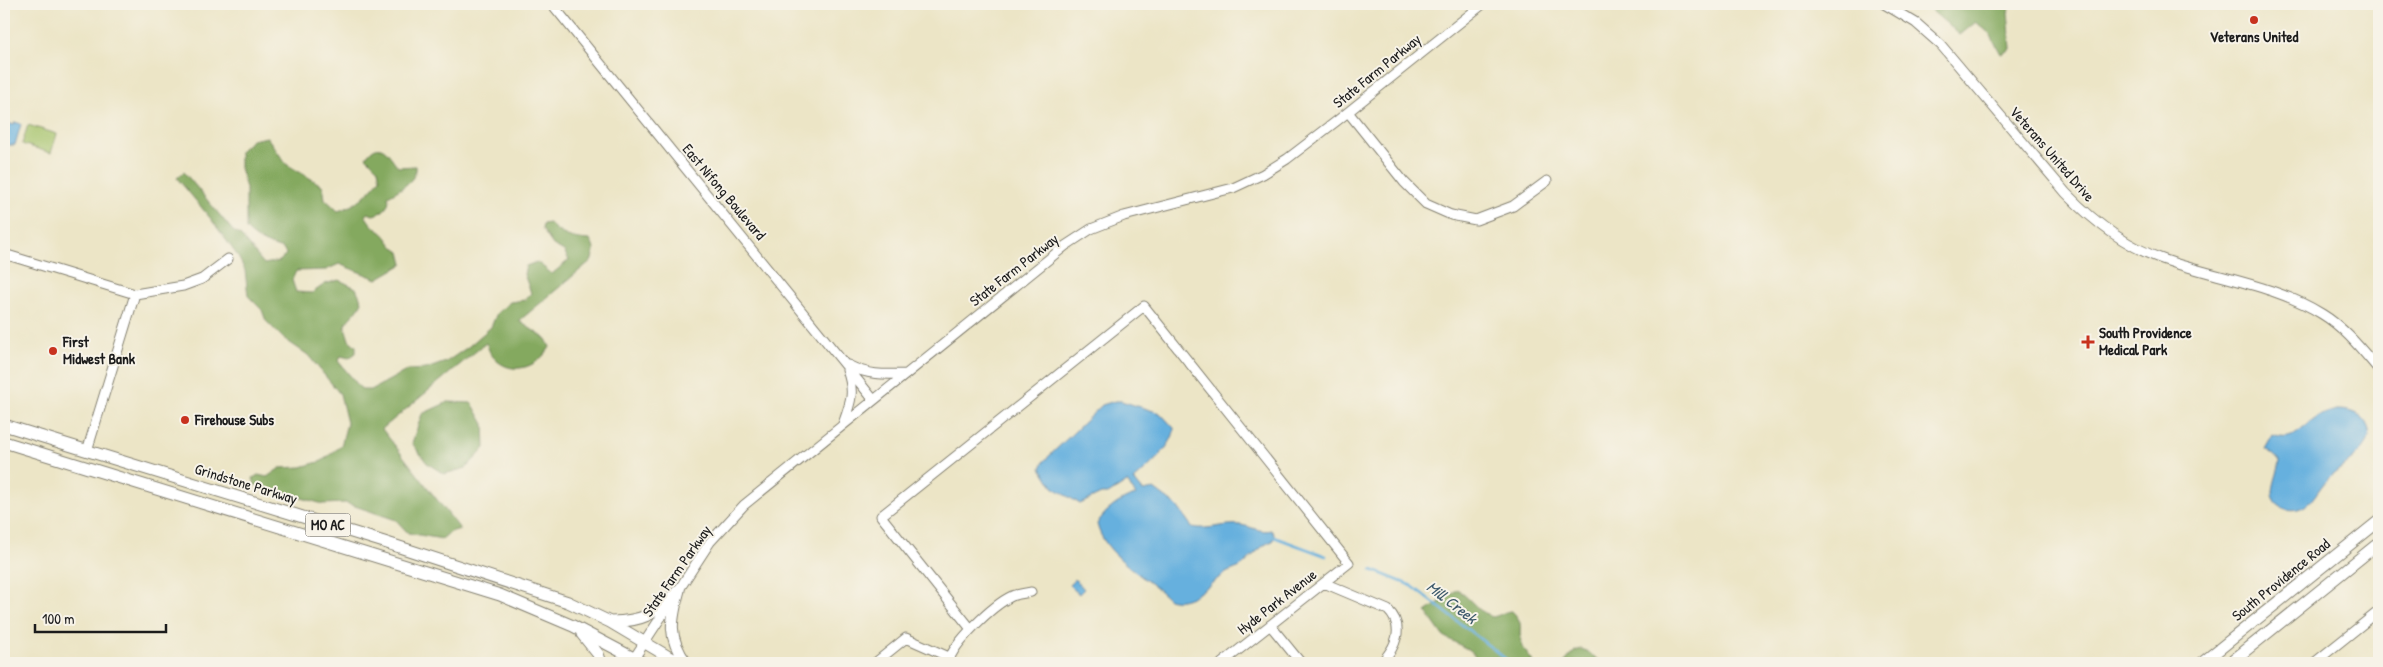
<svg xmlns="http://www.w3.org/2000/svg" width="2383" height="667" viewBox="0 0 2383 667" font-family="'Patrick Hand',sans-serif">
	<style>
		.green { fill: #a5c36b; stroke: #607044 }
		.forest { fill: #84a95f; stroke: #50623e }
		.water { fill: #66b0de; stroke: #41667d }
		.lines { fill: none; stroke-linecap: round; stroke-linejoin: round }
		.stream { stroke: #66b0de; stroke-width: 2.5 }
		.minor-casing { stroke: #848071; stroke-width: 11 }
		.major-casing { stroke: #848071; stroke-width: 13 }
		.minor { stroke: #fff; stroke-width: 9 }
		.major { stroke: #fff; stroke-width: 11 }
		.poi-dot { fill: #c8321e; stroke: #f7f3e8; stroke-width: 2 }
		.labels { text-anchor: middle; stroke-width: 4; stroke-linejoin: round; paint-order: stroke }
		.shield { fill: #f7f3e8; stroke: #5e5c59; stroke-width: 1 }
		.shield-label { font-size: 14px; font-weight: bold; fill: #1c1c1c }
		.poi-label { font-size: 15px; font-weight: bold; fill: #1c1c1c; stroke: #f7f3e8; text-anchor: start }
		.street-label { font-size: 15px; fill: #1c1c1c; stroke: #f7f3e8 }
		.water-label { font-size: 16px; font-style: italic; fill: #3a576a; stroke: #f7f3e8 }
	</style>
	<rect width="100%" height="100%" fill="#f7f3e8"/>
	<filter id="ink" filterUnits="userSpaceOnUse"><feTurbulence type="fractalNoise" baseFrequency=".02" numOctaves="2"/><feDisplacementMap in="SourceGraphic" scale="10" xChannelSelector="R" yChannelSelector="G"/><feConvolveMatrix kernelMatrix="1 2 1 2 8 2 1 2 1" color-interpolation-filters="sRGB"/></filter>
	<filter id="wash" filterUnits="userSpaceOnUse"><feTurbulence type="fractalNoise" baseFrequency=".0096" numOctaves="4" result="noise"/><feDisplacementMap in="SourceGraphic" scale="20" xChannelSelector="R" yChannelSelector="G"/><feGaussianBlur stdDeviation="1.12" result="paint"/><feColorMatrix in="noise" values="0 0 0 0 0 0 0 0 0 0 0 0 0 0 0 0 0 1.4 0 .05"/><feComposite in="paint" operator="in"/></filter>
	<g filter="url(#wash)">
		<rect width="100%" height="100%" fill="#ece5c6"/>
		<path class="green" d="M28 125 57 134 51 153 22 144Z"/>
		<path class="forest" d="M1924 4H2012L2008 12 2011 49 2001 54 1990 34 1976 22 1960 35Z
			M267 137 286 164 323 186 325 199 338 211C356 206 368 194 380 179L378 169 366 157C380 137 388 153 398 167L416 166C418 180 399 190 388 196 391 206 383 213 373 215L368 213 365 215C370 223 373 227 381 232 388 237 390 246 400 252L403 264 377 279 339 264 326 270 296 271 292 280 296 292 312 293 325 284 339 280 356 288 362 302C356 315 349 315 345 327L349 340 356 346V353L349 358 341 356 338 361 362 390H371L408 370 426 369 446 362 468 347 491 327 497 313 510 302 525 300 531 293 524 274 526 266 537 262 552 274 569 260 564 251 553 245 542 229 543 224 549 223C561 236 572 239 590 240L594 248 592 260 519 321 546 339 550 347C537 369 508 378 491 354 489 352 488 346 486 343L382 429 460 529 450 532 442 539 408 533 396 520 346 503 323 504 255 485 253 478 258 475 267 477 280 468 301 467 322 461 341 446 347 423 340 394 308 355 283 338 266 321 262 310 248 296 245 270 237 255 211 219 177 178 184 172 233 231 241 236 264 264 280 261 286 254 283 249C269 245 256 240 246 229V188L240 168V151L252 140Z
			M448 402 472 403 484 424 485 448 466 468 444 474 427 463 412 443 422 414Z
			M1458 589 1480 610 1492 617C1500 616 1504 611 1512 611 1525 624 1518 626 1521 641 1523 650 1529 656 1534 663H1481L1469 650 1443 636 1426 612Z
			M1581 649 1587 651 1598 660 1597 663H1564L1575 651Z"/>
		<path class="water" d="M4 122 14 125 15 122 21 124 15 145H7L4 142 6 137 4 136Z
			M1115 401H1121L1160 413 1174 428C1175 445 1146 469 1134 480L1143 491 1154 489 1177 506 1192 527C1208 531 1224 523 1240 525 1251 526 1260 533 1271 530L1274 534 1273 541C1263 543 1251 558 1243 565 1238 569 1231 570 1226 573 1208 584 1191 606 1169 599 1148 578 1104 556 1097 524 1104 511 1122 498 1136 495L1127 482 1108 494H1101L1080 504 1053 487 1041 468 1044 461 1102 405Z
			M2337 410C2349 410 2360 412 2367 423 2381 446 2340 466 2327 480 2318 489 2312 504 2301 508 2291 512 2278 509 2274 499 2270 489 2279 472 2280 461L2276 456 2265 449 2273 435C2293 443 2300 429 2315 419 2322 414 2329 412 2337 410Z
			M1075 579 1084 589 1079 594 1069 585Z"/>
		<g class="lines">
			<path class="stream" d="M1274 537 1326 556
				M1372 570 1412 586 1511 663"/>
		</g>
	</g>
	<g filter="url(#ink)">
		<g class="lines">
			<g class="minor-casing">
				<path id="minor" d="M552 4 873 399
					M1884 4 1916 23 1941 45 2066 193C2094 222 2126 247 2165 260 2218 278 2275 285 2322 314 2345 328 2362 350 2379 370
					M1348 112 1404 182 1426 204 1451 215 1476 220 1513 206 1547 181
					M4 254 135 294 183 286 202 279 228 259
					M848 365C867 375 883 375 905 374
					M843 424C851 402 855 392 847 370
					M87 451 135 294
					M1324 583 1388 610C1405 627 1396 647 1381 663
					M1270 625 1301 663
					M971 629 881 516 1144 306 1349 563 1222 663
					M631 663 710 542 744 505 1065 246 1091 229 1124 216 1233 188 1263 174 1287 159 1338 120 1483 4
					M875 663 906 638 949 657
					M948 663C953 643 993 605 1012 596 1018 594 1025 593 1031 592
					M2314 663 2379 611"/>
			</g>
			<g class="major-casing">
				<path id="major" d="M4 425 384 542 568 602 610 622 679 663
					M4 442 500 595 573 626 643 663
					M679 590C671 620 667 637 686 663
					M611 622C648 621 653 613 679 590
					M582 634 598 654 601 663
					M2202 663 2379 521
					M2230 663 2379 543"/>
			</g>
			<use href="#minor" class="minor"/>
			<use href="#major" class="major"/>
		</g>
	</g>
	<g class="poi-dot">
		<circle cx="2254" cy="20" r="5"/>
		<path d="M2085.5 334.5h5v5h5v5h-5v5h-5v-5h-5v-5h5z"/>
		<circle cx="53" cy="351" r="5"/>
		<circle cx="185" cy="420" r="5"/>
	</g>
	<g class="labels">
		<rect class="shield" x="305.5" y="513.5" width="45" height="23" rx="4"/>
		<g class="shield-label">
			<text x="328" y="530">MO AC</text>
		</g>
		<g class="poi-label">
			<text x="2254" y="42" text-anchor="middle">Veterans United</text>
			<text x="2099" y="338">South Providence<tspan x="2099" dy="17">Medical Park</tspan></text>
			<text x="63" y="347">First<tspan x="63" dy="17">Midwest Bank</tspan></text>
			<text x="195" y="425">Firehouse Subs</text>
		</g>
		<g class="street-label">
			<text transform="translate(1377 71) rotate(-39)" y="5">State Farm Parkway</text>
			<text transform="translate(2052 154) rotate(49)" y="5">Veterans United Drive</text>
			<text transform="translate(724 192) rotate(50)" y="5">East Nifong Boulevard</text>
			<text transform="translate(1014 270) rotate(-38)" y="5">State Farm Parkway</text>
			<text transform="translate(246 484) rotate(17)" y="5">Grindstone Parkway</text>
			<text transform="translate(677 571) rotate(-55)" y="5">State Farm Parkway</text>
			<text transform="translate(2281 580) rotate(-39)" y="5">South Providence Road</text>
			<text transform="translate(1277 602) rotate(-38)" y="5">Hyde Park Avenue</text>
		</g>
		<g class="water-label">
			<text transform="translate(1452 602) rotate(38)" y="6">Mill Creek</text>
		</g>
	</g>
	<rect width="2383" height="667" fill="none" stroke="#f7f3e8" stroke-width="20"/>
	<path d="M35 624v8h131v-8" fill="none" stroke="#1c1c1c" stroke-width="2.5"/>
	<text x="42" y="624" font-size="15" fill="#1c1c1c" stroke="#f7f3e8" stroke-width="4" paint-order="stroke">100 m</text>
</svg>
